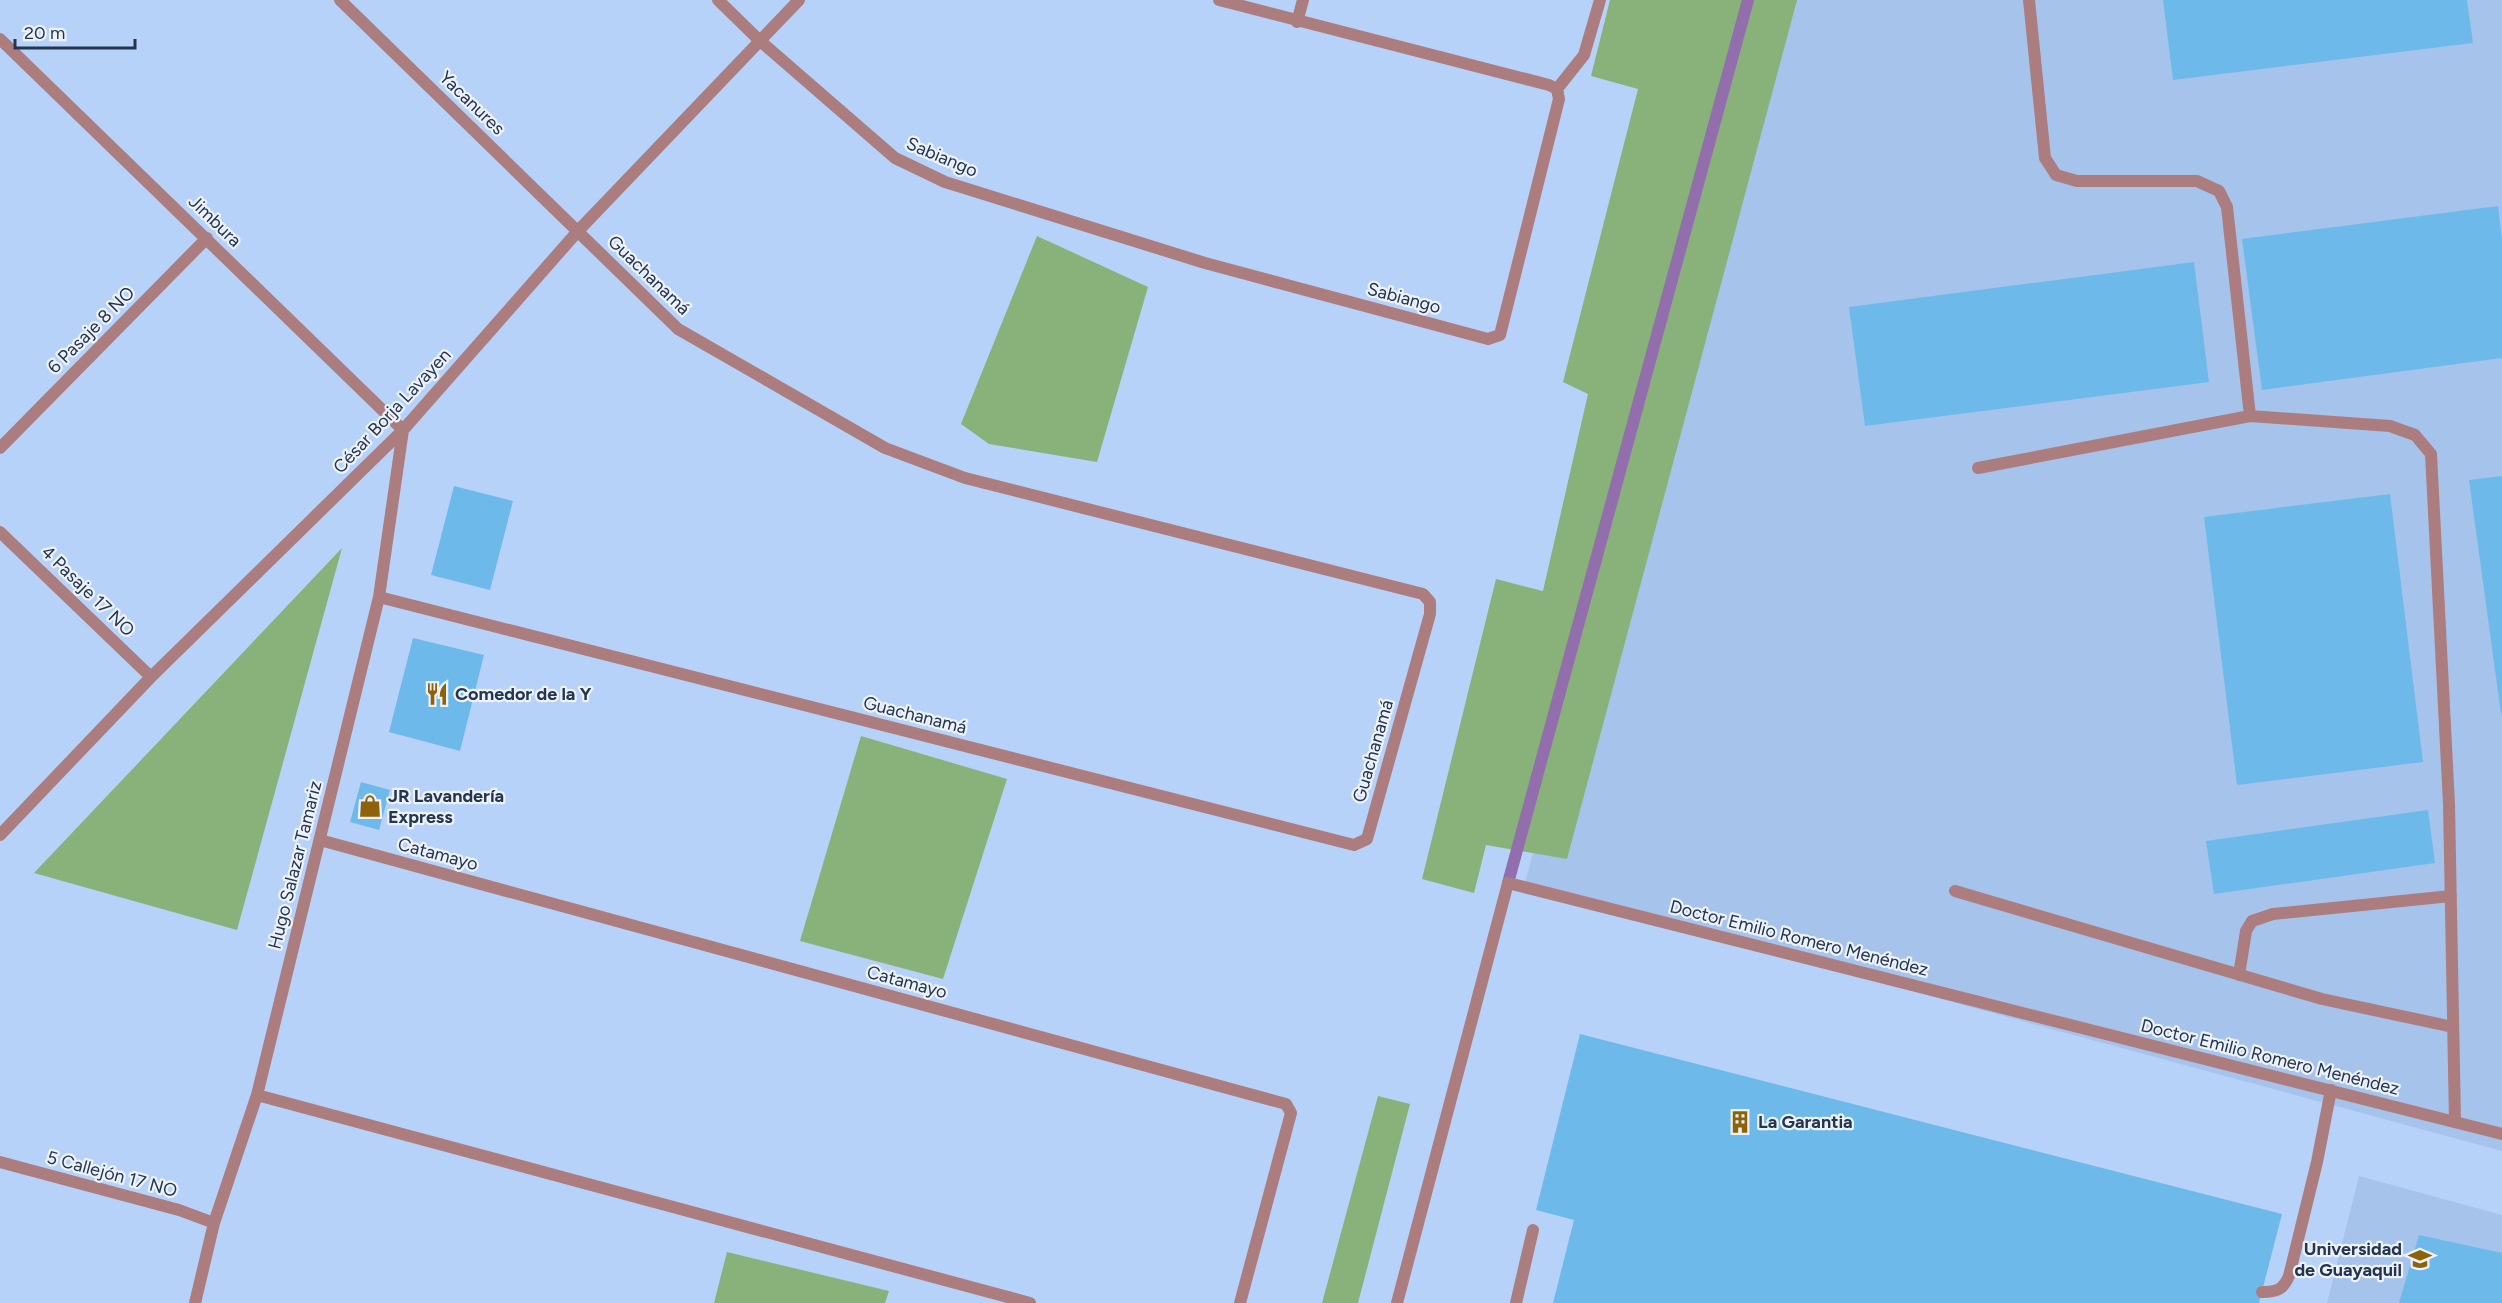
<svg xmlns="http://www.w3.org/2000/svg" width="2502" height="1303" viewBox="0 0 2502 1303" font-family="Figtree,sans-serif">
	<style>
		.built { fill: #a6c3ec }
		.green { fill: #89b17a }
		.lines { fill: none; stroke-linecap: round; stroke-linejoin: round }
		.stream { stroke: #926ead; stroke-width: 12 }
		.building { fill: #6dbaea }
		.lane { stroke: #ac7d7e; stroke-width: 12 }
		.street { stroke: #ac7d7e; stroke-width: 12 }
		.labels { text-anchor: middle; stroke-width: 4.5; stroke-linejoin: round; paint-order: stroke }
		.street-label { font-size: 18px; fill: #23354f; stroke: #edf1f8 }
		.poi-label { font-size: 18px; font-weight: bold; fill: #23354f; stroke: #edf1f8; text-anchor: start }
	</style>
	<rect width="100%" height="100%" fill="#b7d2f9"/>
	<path class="built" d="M1772 0H2502V1151L1524 886Z
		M2359 1176 2502 1215V1303H2327Z"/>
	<path class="green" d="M1610 0H1797L1567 859 1486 845 1474 893 1422 879 1496 579 1543 591 1588 394 1563 382 1638 89 1591 76Z
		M1037 236 1148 287 1097 462 989 444 961 424Z
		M342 548 237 930 34 873Z
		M861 736 1007 779 943 979 800 941Z
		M1378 1096 1410 1104 1358 1303H1322Z
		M727 1252 889 1291 885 1303H714Z"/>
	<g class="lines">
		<path class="stream" d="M1508 883 1748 0"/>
	</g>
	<path class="building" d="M2163 0H2467L2473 43 2173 80Z
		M2498 206 2502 240V358L2262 390 2242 239Z
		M2194 262 2209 382 1865 426 1849 307Z
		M2502 476V714H2501L2469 480Z
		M454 486 513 501 490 590 431 575Z
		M2390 494 2423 762 2237 785 2204 517Z
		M413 638 484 655 460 751 389 732Z
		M361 782 390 790 379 830 350 822Z
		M2428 810 2435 863 2214 894 2206 841Z
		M1580 1034 2282 1214 2259 1303H1553L1574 1220 1536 1210Z
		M2419 1235 2502 1253V1303H2399Z"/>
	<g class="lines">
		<path class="lane" d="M2029 0 2045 158 2056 175 2077 181H2197L2219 191 2227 207 2250 416 2390 426 2415 435 2431 454 2449 804 2455 1122
			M1978 468 2250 416
			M1955 891 2322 999 2453 1027
			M2239 975 2246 931 2252 921 2273 914 2451 896
			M2262 1292C2276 1292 2283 1290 2289 1276L2317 1162 2331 1090
			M1516 1303 1533 1230"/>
		<path class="street" d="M340 0 678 329 885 448 965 478 1423 594 1430 602V614L1367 839 1354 845 379 597
			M718 0 759 40 895 158 945 182 1205 263 1488 339 1500 335 1559 99 1557 89 1549 85 1219 0
			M1297 22 1303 0
			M0 39 403 430 379 597 257 1095 214 1223 195 1303
			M1557 89 1584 55 1600 0
			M0 448 207 238
			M0 532 151 677
			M0 835 151 677 403 430 578 231 799 0
			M320 840 1286 1104 1291 1113 1240 1303
			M257 1095 1030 1303
			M0 1162 179 1210 214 1223
			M1397 1303 1508 883 2502 1134"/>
	</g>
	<defs>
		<g id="restaurant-bare" transform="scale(1.8)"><path d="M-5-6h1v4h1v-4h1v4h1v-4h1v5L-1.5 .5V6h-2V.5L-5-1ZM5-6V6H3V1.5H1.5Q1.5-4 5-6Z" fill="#8e6209" stroke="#edf1f8" stroke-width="2.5" paint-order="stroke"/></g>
		<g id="shop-bare" transform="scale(1.8)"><path d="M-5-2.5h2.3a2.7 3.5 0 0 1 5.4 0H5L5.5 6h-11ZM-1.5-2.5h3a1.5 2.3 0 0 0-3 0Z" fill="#8e6209" stroke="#edf1f8" stroke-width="2.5" paint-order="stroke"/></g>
		<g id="building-bare" transform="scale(1.8)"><path d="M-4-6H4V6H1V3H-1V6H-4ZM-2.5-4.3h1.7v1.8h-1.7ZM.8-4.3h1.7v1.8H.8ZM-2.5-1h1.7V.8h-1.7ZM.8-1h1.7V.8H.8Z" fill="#8e6209" stroke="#edf1f8" stroke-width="2.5" paint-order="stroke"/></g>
		<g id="university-bare" transform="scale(1.8)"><path d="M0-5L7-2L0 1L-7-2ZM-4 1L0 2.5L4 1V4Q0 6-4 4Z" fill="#8e6209" stroke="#edf1f8" stroke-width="2.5" paint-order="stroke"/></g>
	</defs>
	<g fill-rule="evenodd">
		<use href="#restaurant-bare" x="437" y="694"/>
		<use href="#shop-bare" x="370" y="806"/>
		<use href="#building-bare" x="1740" y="1122"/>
		<use href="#university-bare" x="2420" y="1259"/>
	</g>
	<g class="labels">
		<g class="street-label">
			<text transform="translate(472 103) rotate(44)" y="6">Yacanures</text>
			<text transform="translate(942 157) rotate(23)" y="6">Sabiango</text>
			<text transform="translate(215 221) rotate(44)" y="6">Jimbura</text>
			<text transform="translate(649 275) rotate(44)" y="6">Guachanamá</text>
			<text transform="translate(1404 298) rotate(15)" y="6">Sabiango</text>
			<text transform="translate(91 330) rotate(-45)" y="6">6 Pasaje 8 NO</text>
			<text transform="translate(392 411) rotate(-47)" y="6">César Borja Lavayen</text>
			<text transform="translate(88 591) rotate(44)" y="6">4 Pasaje 17 NO</text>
			<text transform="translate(915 715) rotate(14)" y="6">Guachanamá</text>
			<text transform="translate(1373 751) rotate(-74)" y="6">Guachanamá</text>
			<text transform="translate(438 854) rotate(15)" y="6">Catamayo</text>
			<text transform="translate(295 865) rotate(-76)" y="6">Hugo Salazar Tamariz</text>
			<text transform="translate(1799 938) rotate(14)" y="6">Doctor Emilio Romero Menéndez</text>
			<text transform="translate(907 982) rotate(15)" y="6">Catamayo</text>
			<text transform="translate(2270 1057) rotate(14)" y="6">Doctor Emilio Romero Menéndez</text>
			<text transform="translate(112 1174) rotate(15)" y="6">5 Callejón 17 NO</text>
		</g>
		<g class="poi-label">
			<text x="455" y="700">Comedor de la Y</text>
			<text x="388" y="802">JR Lavandería<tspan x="388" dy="21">Express</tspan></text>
			<text x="1758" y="1128">La Garantia</text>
			<text x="2402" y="1255" text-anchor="end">Universidad<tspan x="2402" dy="21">de Guayaquil</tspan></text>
		</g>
	</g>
	<path d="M15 39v9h120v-9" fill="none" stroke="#23354f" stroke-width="3"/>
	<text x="24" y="39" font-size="18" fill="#23354f" stroke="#edf1f8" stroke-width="4.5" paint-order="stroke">20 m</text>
</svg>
